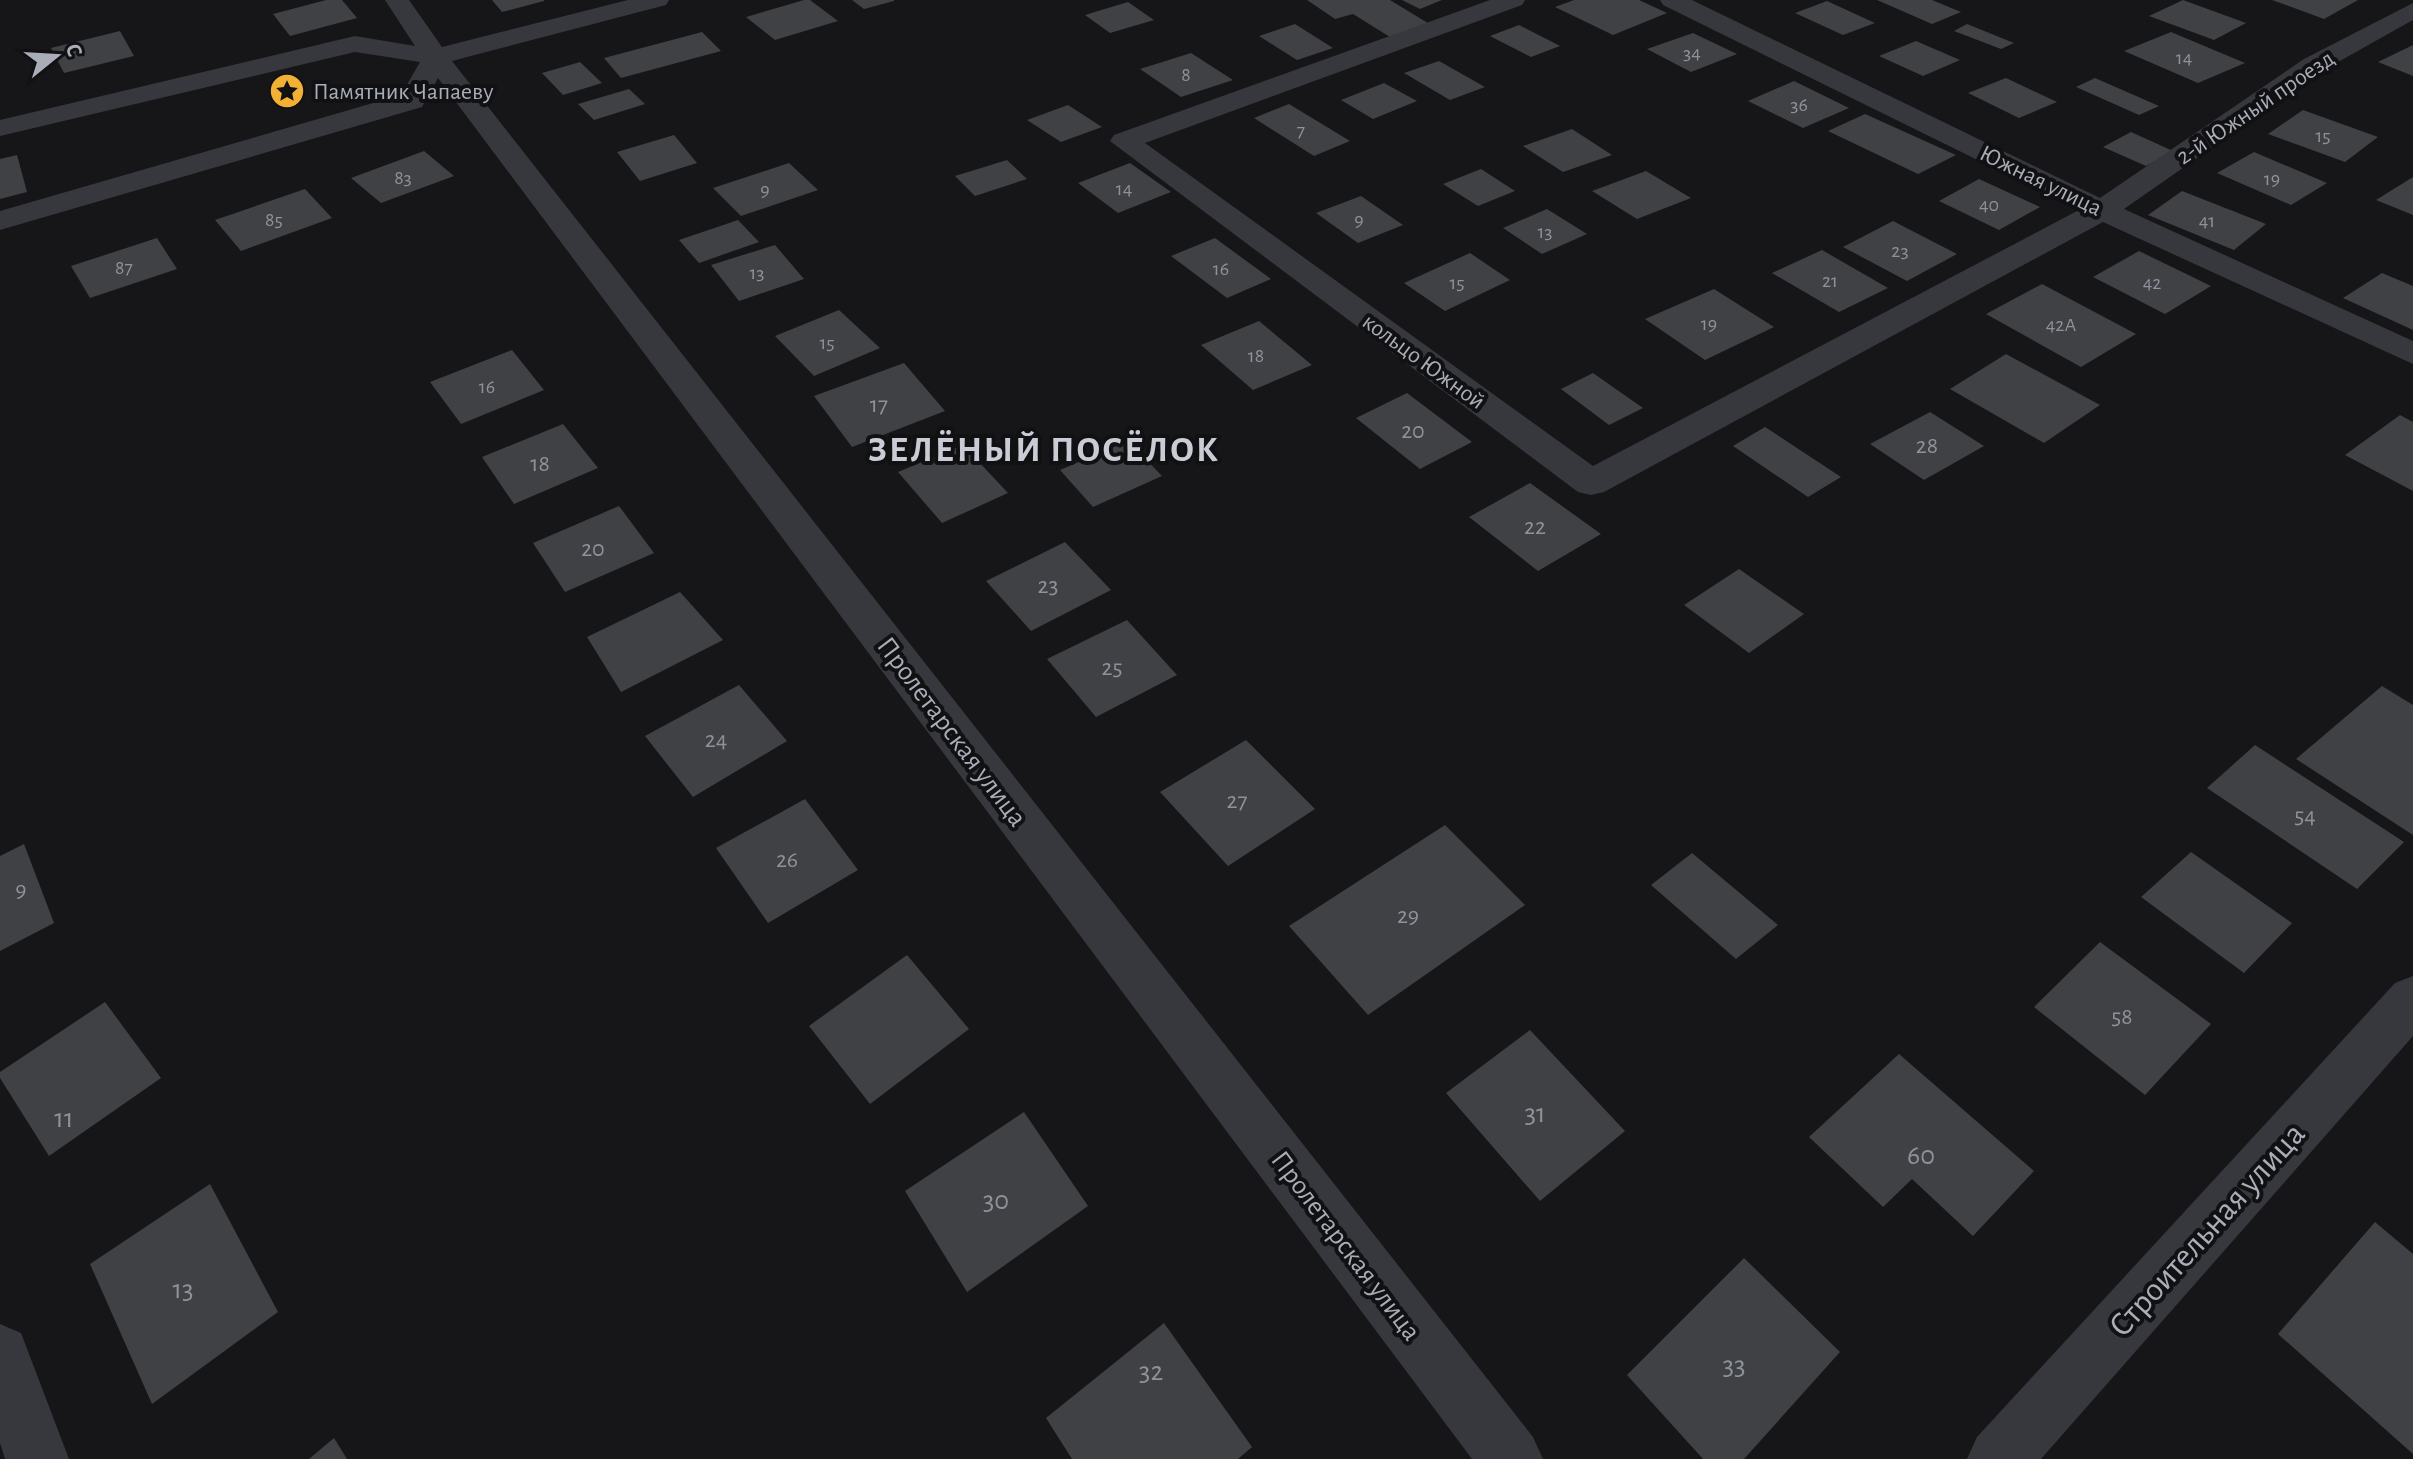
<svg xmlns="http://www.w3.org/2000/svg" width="2413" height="1459" viewBox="0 0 2413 1459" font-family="'Alegreya Sans',sans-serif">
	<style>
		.building { fill: #404145 }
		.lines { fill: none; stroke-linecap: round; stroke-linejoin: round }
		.street { fill: #37383d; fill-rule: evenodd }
		.labels { text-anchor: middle; stroke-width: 8; stroke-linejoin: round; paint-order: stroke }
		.far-number-label { font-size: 20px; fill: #8e929b }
		.far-poi-label { font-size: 24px; fill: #a8adb8; stroke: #111113; text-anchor: start }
		.far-street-label { font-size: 24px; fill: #a8adb8; stroke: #111113 }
		.number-label { font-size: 24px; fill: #8e929b }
		.street-label { font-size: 28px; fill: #a8adb8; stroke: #111113 }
		.near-number-label { font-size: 28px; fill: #8e929b }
		.near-street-label { font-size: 34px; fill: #a8adb8; stroke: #111113 }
		.district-label { font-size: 36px; font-weight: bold; letter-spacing: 2px; fill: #c9ccd4; stroke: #111113 }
	</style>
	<rect width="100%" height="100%" fill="#161618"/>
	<path class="building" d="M326 0H342L357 18 290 36 273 14Z
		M492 0H544V1L502 12Z
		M804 0H810L838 21 775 40 746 17Z
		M852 0H894V1L864 9Z
		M1307 0H1390L1431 25 1390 37 1353 14 1335 19Z
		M1402 0H1442L1420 9Z
		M1574 0H1639L1667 13 1613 35 1555 7Z
		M1877 0H1932L1961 12 1932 24Z
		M2183 0 2246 23 2214 40 2149 16Z
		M2272 0H2358L2324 19Z
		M1827 1 1875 23 1843 35 1795 13Z
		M1128 2 1154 20 1110 33 1085 15Z
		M1295 24 1333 48 1297 60 1259 36Z
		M1967 24 2014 43 2001 49 1954 31Z
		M1519 25 1560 46 1531 57 1490 36Z
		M120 31 134 56 64 73 51 48Z
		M702 32 721 51 621 78 604 58Z
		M2171 32 2245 63 2198 83 2124 51Z
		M1693 33 1737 54 1691 72 1647 49Z
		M1916 41 1960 60 1923 76 1879 56Z
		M2413 45V76L2378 62Z
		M1191 53 1233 80 1181 97 1140 69Z
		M1439 61 1485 87 1450 100 1404 73Z
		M580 62 602 83 563 95 542 73Z
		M2006 78 2057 102 2019 118 1968 93Z
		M2095 78 2159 106 2139 115 2076 87Z
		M1794 81 1849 108 1803 128 1748 101Z
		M1384 83 1417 101 1373 119 1341 100Z
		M629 89 645 104 594 120 578 104Z
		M1289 104 1350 141 1314 156 1254 118Z
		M1068 105 1102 127 1061 142 1027 120Z
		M2303 110 2378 137 2345 162 2268 134Z
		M1865 114 1956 155 1918 174 1828 131Z
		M1572 129 1612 155 1563 172 1523 146Z
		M2131 132 2173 151 2146 166 2103 147Z
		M674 135 697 163 640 181 617 152Z
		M424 151 454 176 381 203 351 178Z
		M2254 152 2327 183 2291 205 2217 173Z
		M17 155 27 192 0 199V159Z
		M1007 160 1027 179 975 196 955 176Z
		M789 163 818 190 741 216 713 188Z
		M1130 163 1171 192 1118 213 1078 183Z
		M1481 169 1515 191 1478 206 1443 184Z
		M1646 171 1691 198 1637 219 1592 191Z
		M2413 177V215L2376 200Z
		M1979 179 2040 207 1999 230 1939 201Z
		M305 189 332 218 241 251 215 220Z
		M2182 191 2266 224 2234 250 2148 215Z
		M1361 196 1403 225 1358 243 1316 213Z
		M1547 209 1587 234 1542 254 1503 228Z
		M738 220 759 242 699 263 679 240Z
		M1893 221 1957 254 1907 281 1843 247Z
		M157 238 177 269 90 298 71 266Z
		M1215 238 1271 279 1227 298 1171 256Z
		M775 245 804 279 739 301 711 265Z
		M1822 250 1888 288 1839 312 1772 273Z
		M2139 251 2211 286 2165 314 2093 277Z
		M1470 253 1510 280 1445 311 1404 283Z
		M2382 273 2413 286V330L2343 298Z
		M2042 284 2136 334 2081 367 1986 314Z
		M1714 289 1774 327 1705 360 1645 319Z
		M839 310 880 348 814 376 775 336Z
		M1259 321 1312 365 1253 390 1201 345Z
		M512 350 544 390 461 424 430 382Z
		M2006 354 2100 405 2044 443 1950 389Z
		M904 363 945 411 852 447 814 396Z
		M1593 373 1643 408 1609 425 1561 389Z
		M1407 393 1472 442 1420 469 1356 418Z
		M1930 412 1984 446 1924 480 1870 444Z
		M2400 415 2413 422V491L2345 455Z
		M563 424 598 468 514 504 482 457Z
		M1765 427 1841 477 1808 497 1733 446Z
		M1128 441 1162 476 1093 507 1060 470Z
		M963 445 1008 493 942 523 898 472Z
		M1530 483 1601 534 1538 571 1469 517Z
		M619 506 654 553 565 592 533 543Z
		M1065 542 1111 590 1031 631 986 581Z
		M1739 569 1804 614 1749 653 1684 605Z
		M680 592 723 640 621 692 587 637Z
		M1127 620 1177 675 1096 717 1047 659Z
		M739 685 787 741 693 797 645 736Z
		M2382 686 2413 705V835L2296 759Z
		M1246 740 1315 809 1228 866 1160 792Z
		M2255 745 2404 842 2357 889 2207 788Z
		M805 799 858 870 768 923 716 848Z
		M1445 825 1525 905 1368 1015 1289 926Z
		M24 844 54 923 0 951V856Z
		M2191 852 2292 923 2244 973 2141 897Z
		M1692 853 1778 925 1736 959 1651 885Z
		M2100 942 2211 1024 2145 1095 2034 1007Z
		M907 955 969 1029 870 1104 809 1026Z
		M105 1002 161 1078 49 1156 0 1078V1072Z
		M1530 1030 1625 1131 1540 1201 1446 1093Z
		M1899 1054 2034 1171 1973 1236 1912 1179 1883 1207 1809 1137Z
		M1024 1112 1088 1206 967 1292 905 1191Z
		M210 1184 278 1312 152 1404 90 1264Z
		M2375 1222 2413 1254V1454L2278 1334Z
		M1744 1258 1840 1352 1744 1459H1703L1627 1375Z
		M1164 1323 1252 1447 1238 1459H1072L1046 1418Z
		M334 1438 347 1459H309Z"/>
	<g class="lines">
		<path class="street" d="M385 0H409L442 47 628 0H669L666 5 452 61 1533 1437 1543 1459H1472L438 78 422 107 0 230V211L401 95 420 62 355 52 0 136V120L355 36 415 46Z
			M1490 0H1525L1522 5 1145 143 1593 466 2079 210 1663 5 1660 0H1692L2100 198 2304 59 2413 3V20L2322 71 2124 209 2413 341V364L2103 222 1604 492 1591 495 1578 492 1110 141 1114 135Z
			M2413 976V1036L2041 1459H1967L1977 1437 2395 983Z
			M0 1324 21 1333 69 1459H5L0 1443Z"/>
	</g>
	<defs>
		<g id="sight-disc" transform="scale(1.8)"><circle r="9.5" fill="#f2b134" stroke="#111113"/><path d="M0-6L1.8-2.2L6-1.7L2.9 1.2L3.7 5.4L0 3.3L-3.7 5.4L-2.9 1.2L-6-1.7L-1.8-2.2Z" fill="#111"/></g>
	</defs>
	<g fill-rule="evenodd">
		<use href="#sight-disc" x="287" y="91"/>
	</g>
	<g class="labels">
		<g class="far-number-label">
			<text x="1692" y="59">34</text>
			<text x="2184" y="64">14</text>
			<text x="1186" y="81">8</text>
			<text x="1799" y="111">36</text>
			<text x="1301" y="137">7</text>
			<text x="2323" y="142">15</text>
			<text x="403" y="184">83</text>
			<text x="2272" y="185">19</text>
			<text x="1124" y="195">14</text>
			<text x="765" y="196">9</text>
			<text x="1989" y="211">40</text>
			<text x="274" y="226">85</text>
			<text x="1359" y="226">9</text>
			<text x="2207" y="227">41</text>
			<text x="1545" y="238">13</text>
			<text x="1900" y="257">23</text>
			<text x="124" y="274">87</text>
			<text x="1221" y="275">16</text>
			<text x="757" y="279">13</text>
			<text x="1830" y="287">21</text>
			<text x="1457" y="289">15</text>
			<text x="2152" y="289">42</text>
			<text x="1709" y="330">19</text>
			<text x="2061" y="331">42А</text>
			<text x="827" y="349">15</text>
			<text x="1256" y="362">18</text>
			<text x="487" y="393">16</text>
		</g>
		<g class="far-poi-label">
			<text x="313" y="99">Памятник Чапаеву</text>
		</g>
		<g class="far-street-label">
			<text transform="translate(2255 107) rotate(-34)" y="8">2-й Южный проезд</text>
			<text transform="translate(2041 180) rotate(26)" y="8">Южная улица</text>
			<text transform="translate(1424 361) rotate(36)" y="8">кольцо Южной</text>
		</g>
		<g class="number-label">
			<text x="879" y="412">17</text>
			<text x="1413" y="438">20</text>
			<text x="1927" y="453">28</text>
			<text x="540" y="471">18</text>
			<text x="1535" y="534">22</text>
			<text x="593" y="556">20</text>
			<text x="1048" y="593">23</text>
			<text x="1112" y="675">25</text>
			<text x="716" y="747">24</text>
			<text x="1237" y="808">27</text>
			<text x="2305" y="823">54</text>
			<text x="787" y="867">26</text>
			<text x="21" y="897">9</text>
			<text x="1408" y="923">29</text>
			<text x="2122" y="1024">58</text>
		</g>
		<g class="street-label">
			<text transform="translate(953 731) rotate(53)" y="10">Пролетарская улица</text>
			<text transform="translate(1347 1245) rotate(53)" y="10">Пролетарская улица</text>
		</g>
		<g class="near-number-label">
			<text x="1535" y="1122">31</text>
			<text x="64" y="1127">11</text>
			<text x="1921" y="1164">60</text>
			<text x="996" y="1209">30</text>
			<text x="183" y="1298">13</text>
			<text x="1734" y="1374">33</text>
			<text x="1151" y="1380">32</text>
		</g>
		<g class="near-street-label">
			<text transform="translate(2206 1229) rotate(-48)" y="12">Строительная улица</text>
		</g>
		<g class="district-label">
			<text x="1044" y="461">ЗЕЛЁНЫЙ ПОСЁЛОК</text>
		</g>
	</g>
	<g transform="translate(56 56) rotate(72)" stroke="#111113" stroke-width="6" paint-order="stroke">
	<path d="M0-6L14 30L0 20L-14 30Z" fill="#a8adb8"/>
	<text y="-12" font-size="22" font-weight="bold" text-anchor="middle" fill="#a8adb8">С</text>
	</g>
</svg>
